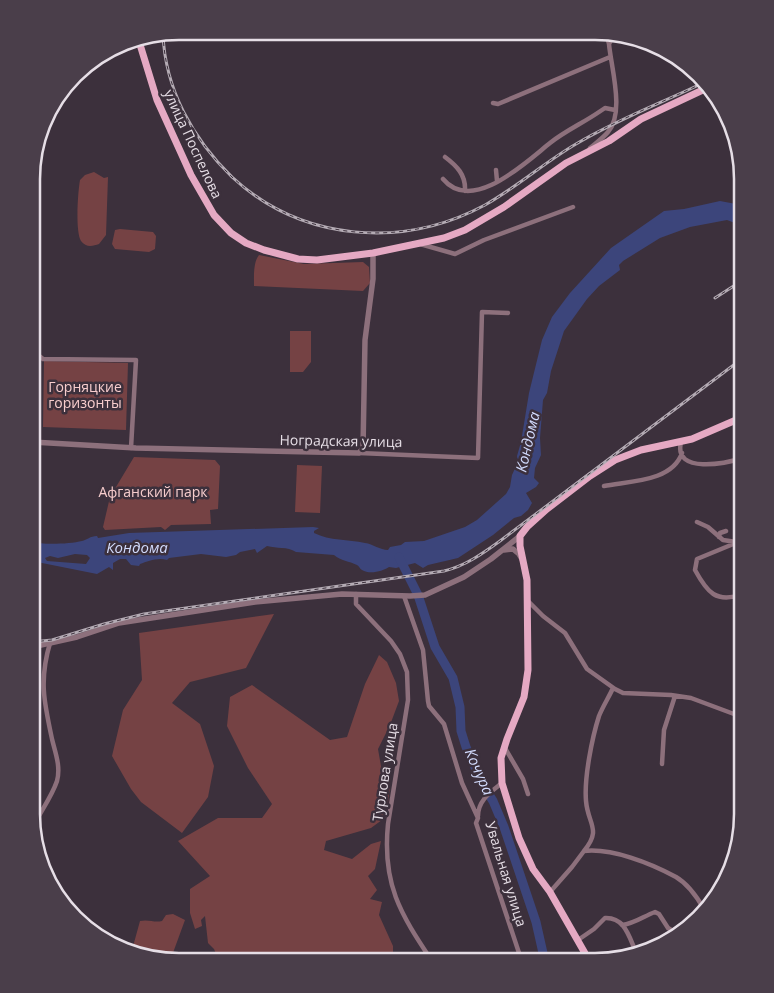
<svg xmlns="http://www.w3.org/2000/svg" width="774" height="993" viewBox="0 0 774 993" font-family="'Open Sans',sans-serif">
	<style>
		.green { fill: #754244 }
		.water { fill: #3c457b; fill-rule: evenodd }
		.lines { fill: none; stroke-linecap: round; stroke-linejoin: round }
		.river { stroke: #3c457b; stroke-width: 9 }
		.minor { stroke: #8d707c; stroke-width: 4.5 }
		.tertiary { stroke: #8d707c; stroke-width: 5.5 }
		.primary { stroke: #e5a9c3; stroke-width: 7 }
		.rail-casing { stroke: #b4abb4; stroke-width: 3 }
		.rail { stroke: #3c303c; stroke-width: 1; stroke-dasharray: 4; stroke-linecap: butt }
		.labels { text-anchor: middle; stroke-width: 5; stroke-linejoin: round; paint-order: stroke }
		.street-label { font-size: 14px; fill: #e6dee6; stroke: #3c303c }
		.park-label { font-size: 14px; fill: #f7cdcd; stroke: #3c303c }
		.water-label { font-size: 15px; font-style: italic; fill: #d2dbfd; stroke: #3c303c }
		.rim { fill: none; stroke: #e6dee6; stroke-width: 2.5 }
	</style>
	<rect width="100%" height="100%" fill="#3c303c"/>
	<path class="green" d="M94 172 104 178 108 177 106 235 99 244C93 246 86 248 81 241 75 231 78 191 80 180L85 175Z
		M120 229 153 232 156 236 155 249 149 252 115 249 112 244 115 230Z
		M259 255 304 264 363 262 369 267 370 283 363 291 254 286C254 276 253 263 259 255Z
		M290 331H311V362L303 372H290Z
		M44 361 128 363 126 430 43 427Z
		M134 457 215 460 220 466 218 509 210 510 211 524 171 525 165 530 161 527 105 530 103 527 110 497Z
		M297 465 322 466 320 513 295 512Z
		M274 614 246 668 190 682 172 703 200 724 214 766 208 797 182 833 141 802 131 789 112 756 123 710 142 680 139 633Z
		M379 655 387 662 396 683 399 701 390 725 378 749 382 772 390 787 386 817 371 828 326 841 324 850 352 859 371 844 381 841 375 869 368 876 377 890 370 899 382 902 379 915 393 946V956L395 961H219L214 949 208 943 205 916 201 920 202 926 195 929 190 913V889L210 876 178 841 218 818H262L272 804 248 768 227 726 230 697 252 685 330 740 347 737 365 684Z
		M173 914 185 920 170 961H160L132 950 140 921C149 919 154 923 162 921L166 915Z"/>
	<path class="water" d="M720 201 736 204 743 203V226L727 220 690 227 660 238 623 261 619 265 620 270 599 286 587 299 564 331 551 371 547 393 543 400 540 438 541 455 535 468 534 478 539 483 536 487 526 493 532 503 528 510 521 516 514 518 493 535 458 558 428 565 423 568 415 563 396 568 389 567C383 571 370 575 362 570 360 569 359 566 357 565 349 561 341 561 334 555L296 552C287 546 277 549 267 546L257 553 255 549 240 552 236 555 226 557 201 554 169 558 167 560C158 557 148 561 140 564L139 566 131 565 126 559H120L113 563V570L109 567 97 574 32 561V542C43 545 70 544 82 541 87 540 90 536 97 536L98 538 129 533 313 527 319 528 314 531V533C330 541 348 539 365 543 373 544 380 550 388 550L390 547 401 545 405 542 424 541 465 527 477 520 506 494 510 487 512 475 518 462 517 456 521 442 529 393 542 340 552 317 570 293 611 248 664 211 684 209ZM75 554 87 555 90 558 86 564 47 561 45 558 50 556 58 558Z"/>
	<g class="lines">
		<path class="river" d="M399 557 418 595 435 647 453 678 460 707 461 731 466 747 483 785 493 801 504 827 536 922 545 962"/>
		<path class="minor" d="M606 33 609 44
			M493 103 498 104 610 57
			M590 148C596 143 603 138 608 132 625 113 611 67 609 44L613 37 619 34
			M445 157C457 166 466 175 465 191
			M496 170 497 181
			M443 179C472 214 525 163 550 143 565 131 583 123 599 112L605 108 615 110
			M420 244 455 254 484 240 573 207
			M32 350 43 359 136 360 131 448
			M681 442C673 475 727 463 743 458
			M359 453 478 458 482 312 508 313
			M604 486C629 481 672 482 682 453
			M697 522 708 527 723 540 736 542
			M719 537 720 533 726 531
			M356 594V604L391 641 400 654 407 672 408 700 388 824C382 884 400 913 432 961
			M743 594C716 604 707 592 695 570L697 559 743 540
			M404 596 423 650 428 701 429 706 444 724 462 783 478 818 476 823 522 962
			M528 601 543 616 565 633 587 669 615 689 623 693 671 695 691 698 742 717
			M505 748 523 779 528 794
			M662 764 664 730 675 696
			M478 816C478 800 491 792 502 783
			M34 825C41 811 52 796 57 781 61 766 55 752 52 739 44 702 39 680 50 643
			M584 851C602 829 588 825 586 801 584 778 592 738 599 716 603 706 609 697 613 688
			M550 892 572 867 584 851C612 848 650 863 676 877 688 884 697 897 704 909
			M622 925C634 924 644 916 655 912L659 914 668 928 676 933
			M578 940 594 929 605 918C625 917 629 937 636 952"/>
		<path class="tertiary" d="M32 442 136 448 359 453 363 448 365 340 373 279V253
			M504 550 513 549 519 554 522 559
			M32 647 77 637 119 623 255 602 342 594 410 596 425 595 464 577 491 559 520 536"/>
		<path class="primary" d="M138 38 157 100 191 175 214 215 231 233 246 243 264 250 298 259 317 260 373 253 444 238 465 230 504 207 566 163 609 141 641 119 707 88
			M590 962 550 892 533 869 519 838 502 783 501 758 507 739 524 697 528 670 527 580 520 546V536L527 527 547 509 590 476 615 460 641 450 692 439 743 417"/>
		<g class="rail-casing">
			<path id="rail" d="M163 34C165 89 193 139 232 177 302 242 403 249 485 205 517 187 545 162 576 144 616 120 661 103 703 83
				M715 298 743 280
				M32 642 52 640 104 624 144 614 444 571C465 566 482 554 500 541L743 358"/>
		</g>
		<use href="#rail" class="rail"/>
	</g>
	<g class="labels">
		<g class="street-label">
			<text transform="translate(193 144) rotate(65)" y="5">улица Поспелова</text>
			<text transform="translate(341 441) rotate(1)" y="5">Ноградская улица</text>
			<text transform="translate(385 772) rotate(-81)" y="5">Турлова улица</text>
			<text transform="translate(506 874) rotate(73)" y="5">Увальная улица</text>
		</g>
		<g class="park-label">
			<text x="85" y="392">Горняцкие<tspan x="85" dy="16">горизонты</tspan></text>
			<text x="153" y="497">Афганский парк</text>
		</g>
		<g class="water-label">
			<text transform="translate(528 442) rotate(-77)" y="5">Кондома</text>
			<text x="137" y="553">Кондома</text>
			<text transform="translate(479 772) rotate(66)" y="5">Кочура</text>
		</g>
	</g>
	<path d="M0 0H774V993H0ZM179 40H595A139 139 0 0 1 734 179V814A139 139 0 0 1 595 953H179A139 139 0 0 1 40 814V179A139 139 0 0 1 179 40Z" fill="#4a3e4a" fill-rule="evenodd"/>
	<path class="rim" d="M179 40H595A139 139 0 0 1 734 179V814A139 139 0 0 1 595 953H179A139 139 0 0 1 40 814V179A139 139 0 0 1 179 40Z"/>
</svg>
